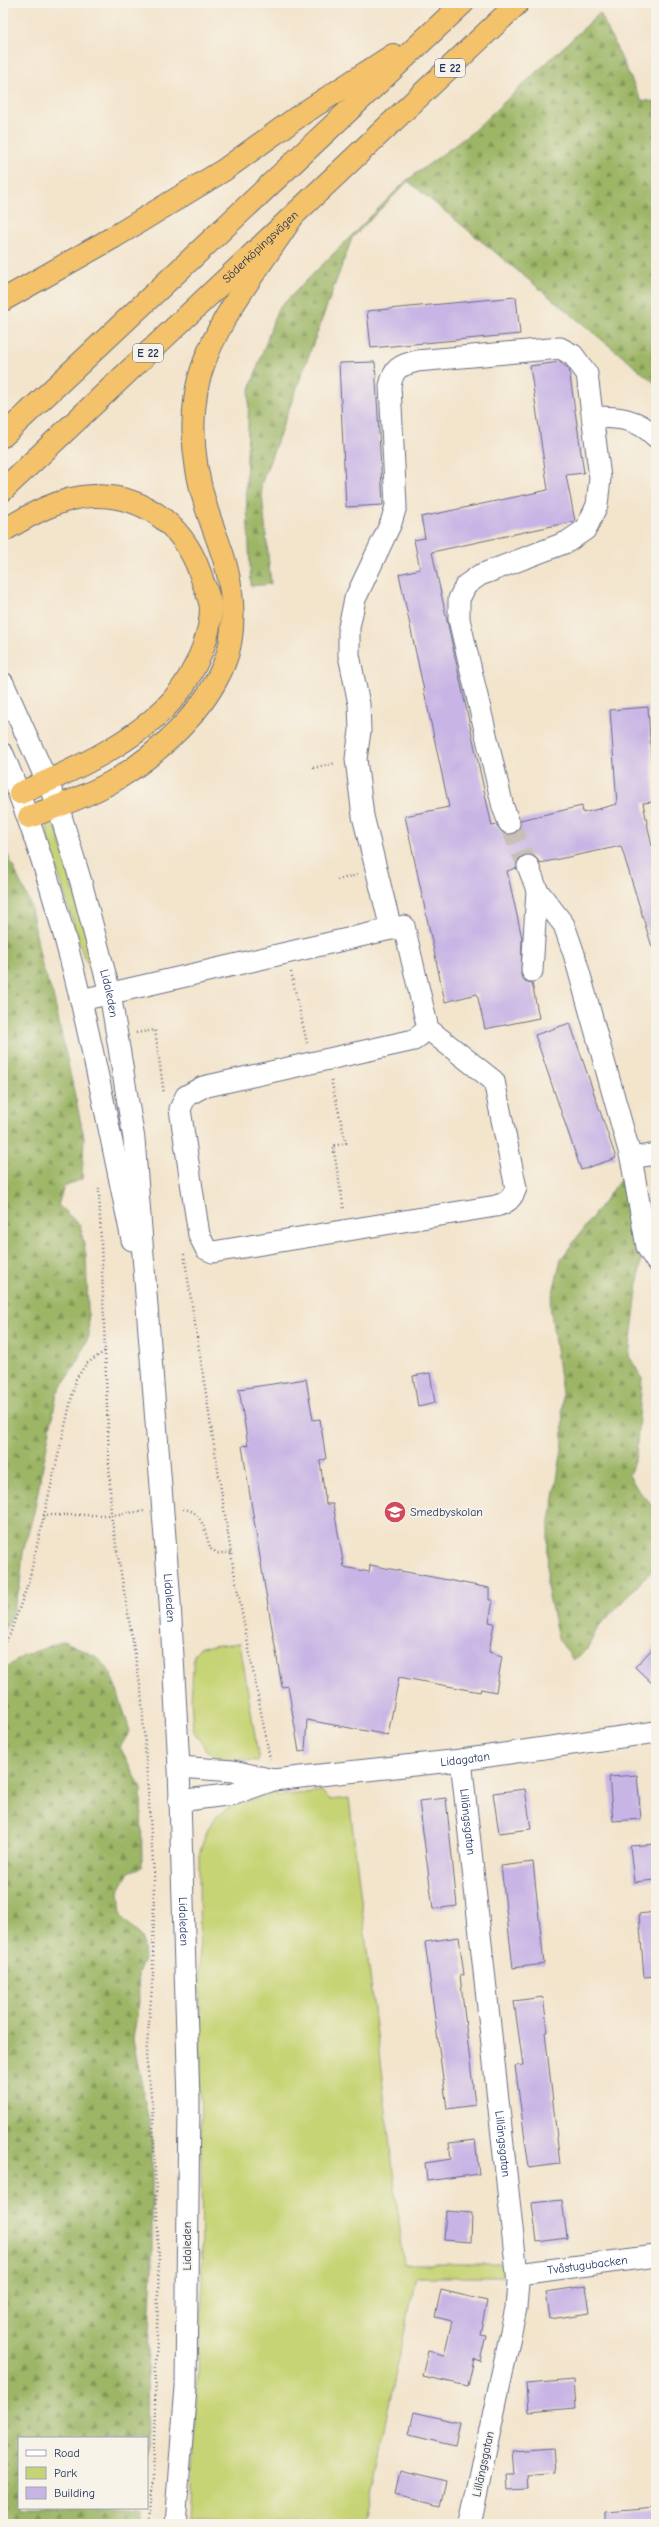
<svg xmlns="http://www.w3.org/2000/svg" width="659" height="2527" viewBox="0 0 659 2527" font-family="'Comic Neue',sans-serif">
	<style>
		.green { fill: #c7d475; stroke: #71826a }
		.forest { fill: url(#forest-firs); stroke: #5c7262 }
		.building { fill: #c9b5e5 }
		.lines { fill: none; stroke-linecap: round; stroke-linejoin: round }
		.minor-tunnel { stroke: #c8c0b6; stroke-width: 21; stroke-dasharray: 21 10; stroke-linecap: butt }
		.minor-casing { stroke: #676e84; stroke-width: 23 }
		.highway-casing { stroke: #676e84; stroke-width: 24 }
		.path { stroke: #676e84; stroke-width: 2.5; stroke-dasharray: 1 3; stroke-linecap: butt }
		.minor { stroke: #fff; stroke-width: 21 }
		.highway { stroke: #f3c26a; stroke-width: 22 }
		.labels { text-anchor: middle; stroke-width: 3.5; stroke-linejoin: round; paint-order: stroke }
		.shield { fill: #f7f3e8; stroke: #5d6a87; stroke-width: 1 }
		.shield-label { font-size: 11px; font-weight: bold; fill: #1b2f5e }
		.street-label { font-size: 12px; fill: #1b2f5e; stroke: #f7f3e8 }
		.poi-label { font-size: 12px; fill: #1b2f5e; stroke: #f7f3e8; text-anchor: start }
	</style>
	<defs>
		<pattern id="forest-firs" width="22" height="20" patternUnits="userSpaceOnUse"><rect width="22" height="20" fill="#9db666"/><path d="M5 1l3.5 6h-7zM16 11l3.5 6h-7z" fill="#7f9457"/></pattern>
	</defs>
	<rect width="100%" height="100%" fill="#f7f3e8"/>
	<filter id="ink" filterUnits="userSpaceOnUse"><feTurbulence type="fractalNoise" baseFrequency=".025" numOctaves="2"/><feDisplacementMap in="SourceGraphic" scale="8" xChannelSelector="R" yChannelSelector="G"/><feConvolveMatrix kernelMatrix="1 2 1 2 8 2 1 2 1" color-interpolation-filters="sRGB"/></filter>
	<filter id="wash" filterUnits="userSpaceOnUse"><feTurbulence type="fractalNoise" baseFrequency=".012" numOctaves="4" result="noise"/><feDisplacementMap in="SourceGraphic" scale="16" xChannelSelector="R" yChannelSelector="G"/><feGaussianBlur stdDeviation="0.9" result="paint"/><feColorMatrix in="noise" values="0 0 0 0 0 0 0 0 0 0 0 0 0 0 0 0 0 1.4 0 .05"/><feComposite in="paint" operator="in"/></filter>
	<g filter="url(#wash)">
		<rect width="100%" height="100%" fill="#f3e4cc"/>
		<path class="green" d="M54 821 96 969 91 970 83 955 48 839 47 824Z
			M240 1643 259 1761 220 1759 206 1750 193 1730 191 1699 194 1655 200 1647Z
			M321 1791 331 1800 349 1798 404 2264H502V2277H416L364 2524H190L202 2300 199 1856C210 1806 230 1806 276 1793L277 1796Z"/>
		<path class="forest" d="M600 13 641 100 656 102V384L408 181 352 238 261 485 271 584 251 586 246 487 249 392 277 310 406 181 470 134Z
			M3 845 30 903 42 966 53 995 84 1137 82 1179 64 1187 58 1205 80 1225 86 1255 89 1336 76 1364 57 1393 34 1512 23 1552 20 1585 13 1612 3 1632Z
			M620 1180 628 1186 642 1250 629 1356 642 1378 636 1456 629 1475 639 1492 654 1506 656 1516V1566L598 1627 586 1651 573 1660 558 1638 547 1587 548 1534 563 1443 562 1393 550 1305 561 1259Z
			M64 1641 97 1657 112 1675 130 1731 120 1747 141 1788 142 1867 129 1872 119 1890 121 1916 142 1937 144 1960 138 1973 139 2002 133 2039 152 2138V2270L147 2373 148 2453 147 2459V2438H19V2508H142L141 2524H3V1670L23 1656Z"/>
		<g id="blocks">
			<path class="building" d="M516 297 520 334 371 348 367 311Z
				M375 362 383 505 346 507 339 363Z
				M560 362 569 369 584 473 566 475 575 521 432 552 492 826 497 825 502 832 513 834 518 830 520 820 582 806 583 813 617 804 610 710 648 707 654 802 643 803 652 847 656 846V947H652L621 846 540 863 535 857 523 855 519 859 517 868 507 871 522 938 521 976 525 981 532 983 539 1018 485 1029 477 994 445 1002 405 816 449 807 399 574 420 569 414 540 425 538 421 517 548 490 530 366Z
				M570 1023 616 1158 581 1170 535 1035Z
				M430 1373 435 1403 418 1407 413 1376Z
				M306 1379 313 1420 320 1419 326 1459 320 1461 326 1504H333L344 1567 369 1572 370 1565 489 1588V1600H493L489 1622 494 1623 489 1652 502 1656 496 1692 481 1689 480 1692 399 1677 388 1735 307 1720 305 1751 299 1752 288 1686 282 1687 262 1570 242 1446 248 1445 239 1389Z
				M656 1645V1687L635 1667Z
				M637 1775 641 1819 613 1821 609 1777Z
				M525 1789 531 1829 499 1833 493 1793Z
				M446 1798 457 1906 433 1909 419 1801Z
				M656 1844V1880L634 1882 630 1846Z
				M533 1862 544 1964 513 1968 501 1866Z
				M656 1912V1976L644 1977 639 1914Z
				M459 1937 464 1975H460L475 2105 447 2109 425 1942Z
				M543 1997 548 2032H545L560 2164 529 2168 515 2066 523 2065 514 2001Z
				M475 2140 479 2174 427 2181 425 2163 451 2159 449 2143Z
				M562 2200 567 2238 537 2242 532 2203Z
				M446 2211 472 2213 471 2242 444 2240Z
				M586 2286 590 2313 550 2319 546 2292Z
				M441 2290 487 2301 480 2334 486 2335 480 2361 474 2359 468 2386 422 2376 428 2351 444 2355 452 2321 435 2317Z
				M574 2380 576 2408 528 2412 526 2384Z
				M414 2412 460 2423 455 2446 409 2435Z
				M553 2448 555 2473 527 2476 528 2489 508 2490 507 2474H514L512 2451Z
				M400 2470 447 2481 441 2506 395 2495Z
				M656 2508V2524H605V2512Z"/>
		</g>
	</g>
	<g filter="url(#ink)">
		<use href="#blocks" fill-opacity="0" stroke="#676e84" stroke-width="1"/>
		<g class="lines">
			<path class="minor-tunnel" d="M509 823 528 866"/>
			<g class="minor-casing">
				<g id="minor">
					<path d="M593 417C618 417 637 418 656 437"/>
					<path id="s1" d="M3 683 58 806 81 882 110 993 134 1139 170 1602 179 1767 189 2102 186 2387 175 2524"/>
					<path d="M3 754C68 909 98 1075 132 1240"/>
					<path d="M528 866 537 890 564 925 574 954 631 1158 647 1247 656 1261"/>
					<path d="M391 929 363 816 356 759 360 731 359 704 349 655V627L355 599 391 523 396 506 390 386C394 367 399 366 417 361L560 348 573 355 587 374 600 478 597 505 586 529 567 542 480 575 466 585 459 599V619L503 807 509 823"/>
					<path d="M532 971 537 890"/>
					<path d="M81 1000 404 926 428 1029 494 1081 516 1188C512 1199 507 1203 496 1206L213 1252 206 1249 199 1235 180 1109 186 1096 203 1087 414 1040 428 1029"/>
					<path d="M631 1158 656 1154"/>
					<path id="s2" d="M461 1760 518 2283 516 2308 470 2524"/>
					<path d="M179 1767 233 1771 273 1780"/>
					<path id="s3" d="M179 1801 234 1794 273 1780 461 1760 656 1732"/>
					<path id="s4" d="M518 2274 656 2256"/>
				</g>
			</g>
			<g class="highway-casing">
				<g id="highway">
					<path d="M3 300 114 237 224 170 299 116 393 55"/>
					<path d="M3 436 463 3"/>
					<path id="s5" d="M3 490 518 3"/>
					<path d="M3 531C29 515 61 497 93 496 149 495 188 530 203 582 206 590 210 599 211 608 211 633 199 661 186 682 153 735 75 770 20 793"/>
					<path d="M29 817C58 806 90 795 117 779 159 753 205 711 224 664 236 636 234 596 226 566 221 547 213 529 207 510 195 473 190 432 196 393 206 331 259 269 293 216"/>
				</g>
			</g>
			<path class="path" d="M313 768 336 763
				M337 880 357 875
				M291 972 307 1043
				M136 1033 155 1030 164 1094
				M331 1080 346 1143 333 1146 344 1210
				M184 1254 233 1566 270 1759
				M105 1351 111 1515 144 1511
				M183 1509C204 1511 204 1533 211 1549L218 1553H231
				M43 1515H111L141 1690 154 1876 153 1976 146 2057 152 2102 159 2258 153 2479 149 2524
				M3 1645 10 1634 28 1584 76 1379 86 1364 105 1351 99 1188"/>
			<use href="#minor" class="minor"/>
			<use href="#highway" class="highway"/>
		</g>
	</g>
	<defs>
		<g id="school-disc" transform="scale(1.15)"><circle r="9.5" fill="#d1495b" stroke="#f7f3e8"/><path d="M0-5L7-2L0 1L-7-2ZM-4 1L0 2.5L4 1V4Q0 6-4 4Z" fill="#fff"/></g>
	</defs>
	<g fill-rule="evenodd">
		<use href="#school-disc" x="395" y="1512"/>
	</g>
	<g class="labels">
		<g class="shield">
			<rect x="435" y="59" width="30" height="18" rx="3"/>
			<rect x="133" y="344" width="30" height="18" rx="3"/>
		</g>
		<g class="shield-label">
			<text x="450" y="72">E 22</text>
			<text x="148" y="357">E 22</text>
		</g>
		<g class="street-label">
			<text dy="4" stroke="none"><textPath href="#s5" startOffset="354">Söderköpingsvägen</textPath></text>
			<text dy="4" stroke="none"><textPath href="#s1" startOffset="329">Lidaleden</textPath></text>
			<text dy="4" stroke="none"><textPath href="#s1" startOffset="937">Lidaleden</textPath></text>
			<text dy="4" stroke="none"><textPath href="#s3" startOffset="290">Lidagatan</textPath></text>
			<text dy="4" stroke="none"><textPath href="#s2" startOffset="62">Lillängsgatan</textPath></text>
			<text dy="4" stroke="none"><textPath href="#s1" startOffset="1261">Lidaleden</textPath></text>
			<text dy="4" stroke="none"><textPath href="#s2" startOffset="386">Lillängsgatan</textPath></text>
			<text transform="translate(187 2246) rotate(-90)" y="4">Lidaleden</text>
			<text dy="4" stroke="none"><textPath href="#s4" startOffset="70">Tvåstugubacken</textPath></text>
			<text transform="translate(483 2464) rotate(-78)" y="4">Lillängsgatan</text>
		</g>
		<g class="poi-label">
			<text x="410" y="1516">Smedbyskolan</text>
		</g>
	</g>
	<rect width="659" height="2527" fill="none" stroke="#f7f3e8" stroke-width="16"/>
	<rect x="18" y="2437" width="130" height="72" fill="#f7f3e8" stroke="#9fa5b1"/>
	<rect x="26" y="2450" width="20" height="6" fill="#ffffff" stroke="#9fa5b1"/>
	<text x="54" y="2457" font-size="12" fill="#1b2f5e">Road</text>
	<rect x="26" y="2467" width="20" height="12" fill="#c7d475" stroke="#9fa5b1"/>
	<text x="54" y="2477" font-size="12" fill="#1b2f5e">Park</text>
	<rect x="26" y="2487" width="20" height="12" fill="#c9b5e5" stroke="#9fa5b1"/>
	<text x="54" y="2497" font-size="12" fill="#1b2f5e">Building</text>
</svg>
